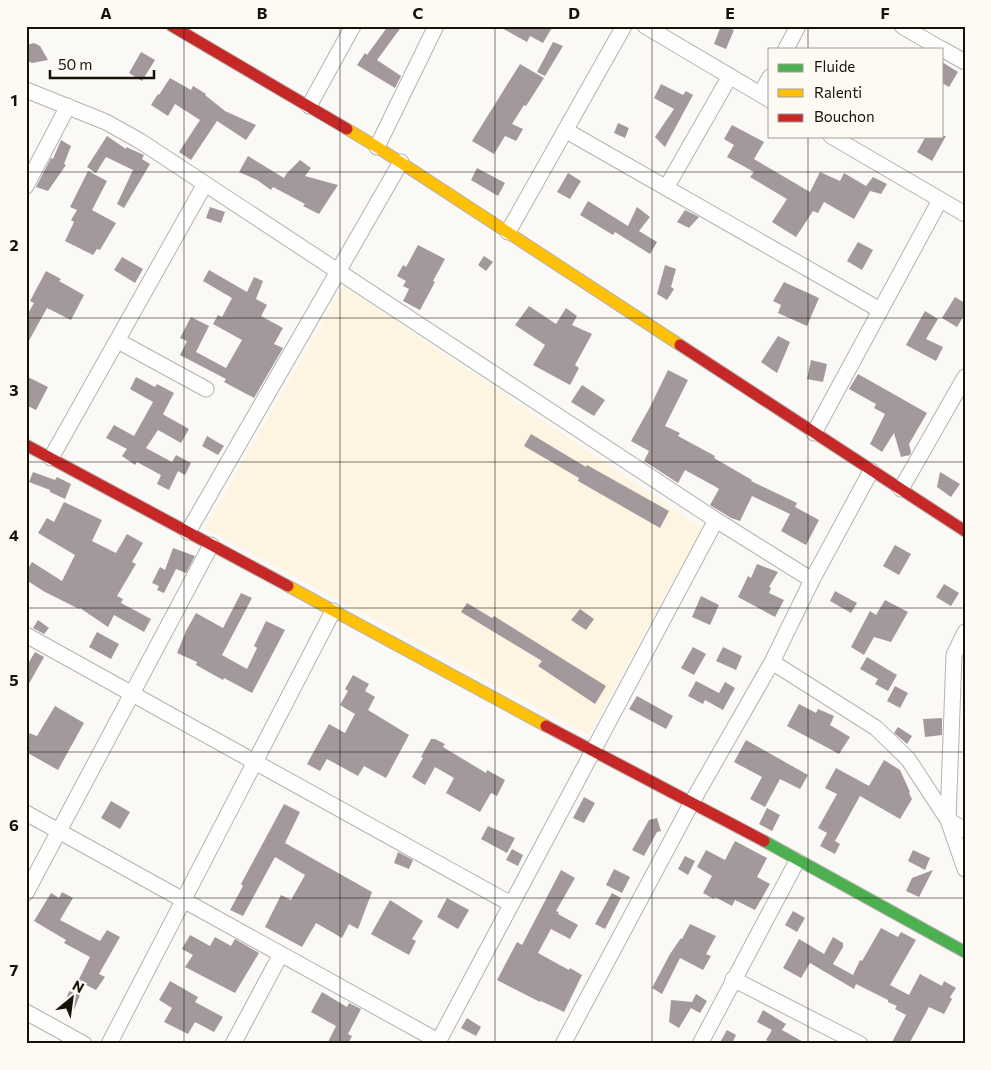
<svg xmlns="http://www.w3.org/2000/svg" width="991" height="1070" viewBox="0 0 991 1070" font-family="Commissioner,sans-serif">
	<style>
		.built { fill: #fdf4e2 }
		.building { fill: #a3989c }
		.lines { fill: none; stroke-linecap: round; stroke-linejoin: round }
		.street-casing { stroke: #b6b2ac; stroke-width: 17 }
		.fast-casing { stroke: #b6b2ac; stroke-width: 13 }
		.slow-casing { stroke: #b6b2ac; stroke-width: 13 }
		.jam-casing { stroke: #b6b2ac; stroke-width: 13 }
		.street { stroke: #fefefe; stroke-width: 15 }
		.fast { stroke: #4caf50; stroke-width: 11 }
		.slow { stroke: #ffc107; stroke-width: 11 }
		.jam { stroke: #c62828; stroke-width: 11 }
		.grid { fill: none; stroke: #171208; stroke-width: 1; stroke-opacity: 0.55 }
		.neatline { fill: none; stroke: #171208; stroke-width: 2 }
		.grid-label { font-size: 16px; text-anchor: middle; font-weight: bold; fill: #171208 }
	</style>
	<rect width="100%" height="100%" fill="#fbf9f6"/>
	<path class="built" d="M343 286 702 528 589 735 205 528Z"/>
	<path class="building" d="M388 26H402L377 60 401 76 395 88 357 65 365 53 367 55Z
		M498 26H553L543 43 530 36 527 42Z
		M721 26 734 30 726 49 714 44Z
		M553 42 563 46 545 76 537 72Z
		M34 43 40 46 48 60 32 63 26 60V45Z
		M141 52 155 60 142 81 129 73Z
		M942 62 958 72 949 87 942 83Z
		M520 64 544 78 526 106 524 105 512 124 523 129 516 141 505 136 494 154 472 141Z
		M170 78 191 90 193 86 206 94 205 95 225 111 256 125 246 140 217 121 191 160 179 152 200 120 175 104 168 116 151 105 158 94 159 95Z
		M661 84 683 95 686 91 693 95 665 147 655 137 674 109 654 98Z
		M618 123 629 128 625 138 614 133Z
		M732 125 764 142 754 159 810 192 820 172 840 181 844 173 866 186 873 177 887 184 881 194 870 191 854 219 824 202 818 213 813 211 796 237 772 222 787 199 750 177 754 172 727 157 734 145 724 139Z
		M107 136 126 149V147L144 155 142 159 150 164 124 208 117 204 133 170 106 157 96 173 87 167Z
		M926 136H946L932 161 917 152Z
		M61 140 71 146 64 164 66 165 48 191 36 187 51 158 53 159Z
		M248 156 284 178 287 173 300 160 311 168 305 176 338 185 319 214 303 206 305 204 273 187 271 190 257 180 239 172Z
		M477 168 505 183 498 196 471 180Z
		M88 171 107 181 92 210 116 223 100 250 97 249 93 255 65 241 74 222 71 220 77 210 70 207Z
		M568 173 581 181 570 199 557 192Z
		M588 201 628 226 637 207 650 217 639 231 657 242 650 254 615 232 613 235 580 215Z
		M210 207 225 212 221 223 206 218Z
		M685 210 699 217 689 228 677 222Z
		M858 242 873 250 862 270 847 261Z
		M418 245 445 259 433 281 435 282 420 310 403 301 409 289 403 286 406 281 397 276 403 265 406 267Z
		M484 256 493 262 486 271 478 265Z
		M122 257 143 269 135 283 114 270Z
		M665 265 676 269 671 287 674 289 667 300 657 294Z
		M209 270 247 292 254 277 263 281 256 299 267 305 261 316 283 328 274 344 283 348 254 398 224 382 226 379 180 355 187 341 180 338 191 317 209 326 196 352 226 368 242 340 213 324 218 315 222 317 232 298 203 281Z
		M46 271 61 279 59 281 84 295 71 320 47 308 26 346V317L34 303 30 301Z
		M784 282 819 298 807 326 778 313 781 305 773 301Z
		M955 297 965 303V314L957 327 942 318Z
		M529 306 556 324 566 308 577 316 572 325 592 334 575 365 579 368 570 385 533 365 545 345 515 325Z
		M925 311 938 319 926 339 943 347 936 361 906 345Z
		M778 336 790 342 777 373 761 362Z
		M811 360 827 364 823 382 807 379Z
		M668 370 688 380 665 426 680 433 678 436 715 456 714 458 752 480 751 481 797 503 795 507 819 520 806 545 781 531 790 514 752 496 740 521 731 518 710 505 719 489 716 487 685 470 678 483 644 461 649 451 631 441 650 407Z
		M858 374 927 413 909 444 911 452 910 455 901 457 894 433 882 452 870 444 885 414 874 408 876 404 849 389Z
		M26 376 48 387 36 410 26 405Z
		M136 377 155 387 157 384 174 393 163 414 164 415 189 429 181 443 158 430 146 448 172 462 176 455 191 463 185 475 178 471 169 490 157 484 161 475 137 462 135 465 122 456 127 449 106 438 114 425 134 436 153 402 130 389Z
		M582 385 605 400 594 416 571 402Z
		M531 434 586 467 587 465 669 511 660 528 578 481 579 478 524 446Z
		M207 436 224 446 218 455 202 446Z
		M33 472 55 480 57 477 71 484 65 499 50 492V490L29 482Z
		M940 472 960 484 951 497 937 487Z
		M64 502 102 520 92 541 116 553 127 534 143 543 132 562 136 564 117 596 123 599 121 603 151 619 144 632 114 615 108 627 80 608 79 609 45 592 26 580V572L32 562 62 581 75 555 38 533 47 518 54 522Z
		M895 545 911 554 899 575 883 566Z
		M173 548 195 556 186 573 176 569 164 593 157 590 159 586 152 583 160 567 165 570Z
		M757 564 778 572 769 587 771 588 769 593 784 600 775 617 738 597 748 576 751 578Z
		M944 584 959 593 951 606 936 597Z
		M835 591 857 603 851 613 830 601Z
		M241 593 252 598 222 655 247 669 257 648 254 646 266 621 285 630 252 693 224 678 223 680 196 665 197 662 177 653 186 631 196 613 223 628Z
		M701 596 719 605 710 625 692 617Z
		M885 600 908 612 891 642 874 637 864 655 851 647 870 611 876 615Z
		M467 603 492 618 494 616 606 686 595 704 538 666 542 661 461 612Z
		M580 609 594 619 586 630 571 620Z
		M38 620 49 628 44 634 33 628Z
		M97 632 119 644 111 659 89 647Z
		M693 647 706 654 694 675 681 668Z
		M723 647 742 656 736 670 716 661Z
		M35 652 44 657 26 689V667Z
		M867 657 897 675 888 691 875 684 878 679 860 669Z
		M353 675 369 684 365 691 375 697 368 710 409 735 386 778 364 766 358 776 327 759 320 771 307 764 329 724 345 733 355 714 340 705 348 691 345 689Z
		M696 681 719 693 725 682 735 688 723 710 705 700 703 704 688 696Z
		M895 686 908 693 900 708 887 701Z
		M637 696 673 716 666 729 629 709Z
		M799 704 816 713 818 709 834 716 830 725 850 737 839 754 787 726Z
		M55 706 84 723 58 770 26 752V732L37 736Z
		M942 718V735L925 737 923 719Z
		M898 727 912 736 907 744 894 733Z
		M431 739H435L445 744 443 747 486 773 487 770 505 780 497 796 491 793 480 812 446 793 454 778 435 767 425 785 412 777 423 758 421 757Z
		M746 740 808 775 800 789 780 779 765 807 750 799 762 777 734 762Z
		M884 760 900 770 910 792 909 793 912 799 900 819 860 796 835 841 840 844 835 854 820 846 827 833 818 828 837 794 825 788 836 768 869 786Z
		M584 797 595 803 584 823 573 818Z
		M111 801 130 812 120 829 101 818Z
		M284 804 300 812 285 843 372 892 358 929 349 924 342 938 316 923 302 947 265 927 281 895 291 900 305 875 275 857 243 916 230 910 243 886 241 884Z
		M767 808 780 815 772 831 759 824Z
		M657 818 661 831 657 832 644 856 632 850 649 820Z
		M488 826 515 838 507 853 481 839Z
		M735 841 767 858 757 877 770 884 755 910 735 900 732 906 715 897 714 899 703 893 712 876 697 867 706 850 725 860Z
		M512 849 523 855 518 866 506 860Z
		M913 850 930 858 925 870 908 861Z
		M398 852 413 860 409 869 394 863Z
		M685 856 695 861 688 875 678 869Z
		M614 869 630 877 622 893 606 885Z
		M561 870 575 878 556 911 559 912 558 914 578 925 570 939 551 929 538 953 569 970 570 968 582 975 564 1012 541 1001 540 1002 497 980 517 942 522 945Z
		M933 870 919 897 906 891 912 878Z
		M62 892 73 898 60 920 100 941 107 930 120 937 99 974 105 977 96 990 78 981 90 957 64 943 66 940 34 921 51 893 59 898Z
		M612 893 621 898 605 929 595 924Z
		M447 898 469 910 458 929 437 917Z
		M390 900 423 921 412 939 416 941 409 955 371 934Z
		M793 911 805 918 797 932 785 925Z
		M690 924 716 936 706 954 711 956 703 970 680 958 662 994 652 988 670 954 681 938 682 939Z
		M881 928 898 937 901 932 916 940 890 985 909 995 920 974 942 986 944 981 956 988 950 997 952 999 944 1014 929 1007 909 1044H891L906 1015 895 1009 897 1006 888 1002V1000L856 984 854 989 810 963 801 978 783 968 799 939 824 954 833 937 843 943V947L833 964 853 975 860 960 862 961Z
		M190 935 210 946 215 937 231 946 235 939 259 953 235 993 185 967 193 955 182 949Z
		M170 981 198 997 195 1002 223 1017 214 1032 195 1022 188 1034 164 1022 172 1008 159 1000Z
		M69 991 80 995 74 1010 64 1006Z
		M322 992 347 1007 349 1003 361 1009 348 1034 352 1036 348 1044H327L336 1026 311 1012Z
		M696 994 707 1001 700 1013 691 1008 679 1028 669 1022 671 1000 692 1002Z
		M763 1010 786 1024 782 1030 807 1044H773L766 1040 772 1030 757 1022Z
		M467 1018 481 1027 476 1036 461 1028Z
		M727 1030 736 1035 732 1044H719Z"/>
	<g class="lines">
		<g class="street-casing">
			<path id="street" d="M645 26 770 100
				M902 26 941 49
				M786 49 798 26
				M942 49 965 62
				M26 90 106 122 140 141 716 520 812 580
				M760 94 770 77
				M309 106 353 26
				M565 130 880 310
				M831 136 965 214
				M377 147 436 26
				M26 186 68 106
				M666 188 730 76
				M508 232 624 26
				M118 341 206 389
				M814 433 940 200
				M51 458 205 184
				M901 489 965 377
				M188 532 401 162
				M965 632 954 655 948 820 965 869
				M26 635 511 904
				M772 662 876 728 908 759 948 820 965 830
				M26 813 438 1041
				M26 893 211 545
				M733 979 860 1044
				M26 1012 84 1044
				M109 1044 333 611
				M233 1044 281 954
				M437 1044 716 520
				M563 1044 692 802 772 662 812 580 871 471
				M700 1044 797 861"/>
		</g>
		<g class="fast-casing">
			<path id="fast" d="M764 841 965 952"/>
		</g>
		<g class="slow-casing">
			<path id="slow" d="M347 129 377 147 680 345
				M288 586 546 726"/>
		</g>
		<g class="jam-casing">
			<path id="jam" d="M172 26 347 129
				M680 345 965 531
				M26 445 288 586
				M546 726 764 841"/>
		</g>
		<use href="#street" class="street"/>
		<use href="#fast" class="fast"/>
		<use href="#slow" class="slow"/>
		<use href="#jam" class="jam"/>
	</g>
	<path class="grid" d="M184 26V1044M340 26V1044M495 26V1044M652 26V1044M808 26V49M808 136V1044M26 172H965M26 318H965M26 462H965M26 608H965M26 752H965M26 898H965"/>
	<rect width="991" height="1070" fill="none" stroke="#fdfaf4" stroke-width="55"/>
	<rect x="768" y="48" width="175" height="90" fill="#fdfaf4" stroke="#a19d96"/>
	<rect x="778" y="64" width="25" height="8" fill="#4caf50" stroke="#a19d96"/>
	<text x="814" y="72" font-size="15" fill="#171208">Fluide</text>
	<rect x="778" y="89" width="25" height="8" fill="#ffc107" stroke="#a19d96"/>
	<text x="814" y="98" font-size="15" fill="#171208">Ralenti</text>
	<rect x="778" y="114" width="25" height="8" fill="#c62828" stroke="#a19d96"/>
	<text x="814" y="122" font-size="15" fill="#171208">Bouchon</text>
	<g transform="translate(72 998) rotate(29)" stroke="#fdfaf4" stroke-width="4" paint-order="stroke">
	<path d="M0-4L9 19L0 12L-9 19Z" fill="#171208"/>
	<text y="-8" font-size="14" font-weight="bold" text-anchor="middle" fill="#171208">N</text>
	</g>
	<path d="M50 70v8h104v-8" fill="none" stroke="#171208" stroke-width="2.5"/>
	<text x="58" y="70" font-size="15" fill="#171208" stroke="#fdfaf4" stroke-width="4" paint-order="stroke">50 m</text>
	<rect x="28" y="28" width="936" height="1014" class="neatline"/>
	<g class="grid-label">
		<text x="106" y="19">A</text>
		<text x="262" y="19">B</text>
		<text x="418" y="19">C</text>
		<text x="574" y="19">D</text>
		<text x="730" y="19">E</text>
		<text x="885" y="19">F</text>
		<text x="14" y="106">1</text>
		<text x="14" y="251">2</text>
		<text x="14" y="396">3</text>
		<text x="14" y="541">4</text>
		<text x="14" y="686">5</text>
		<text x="14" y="831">6</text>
		<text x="14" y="976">7</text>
	</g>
</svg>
